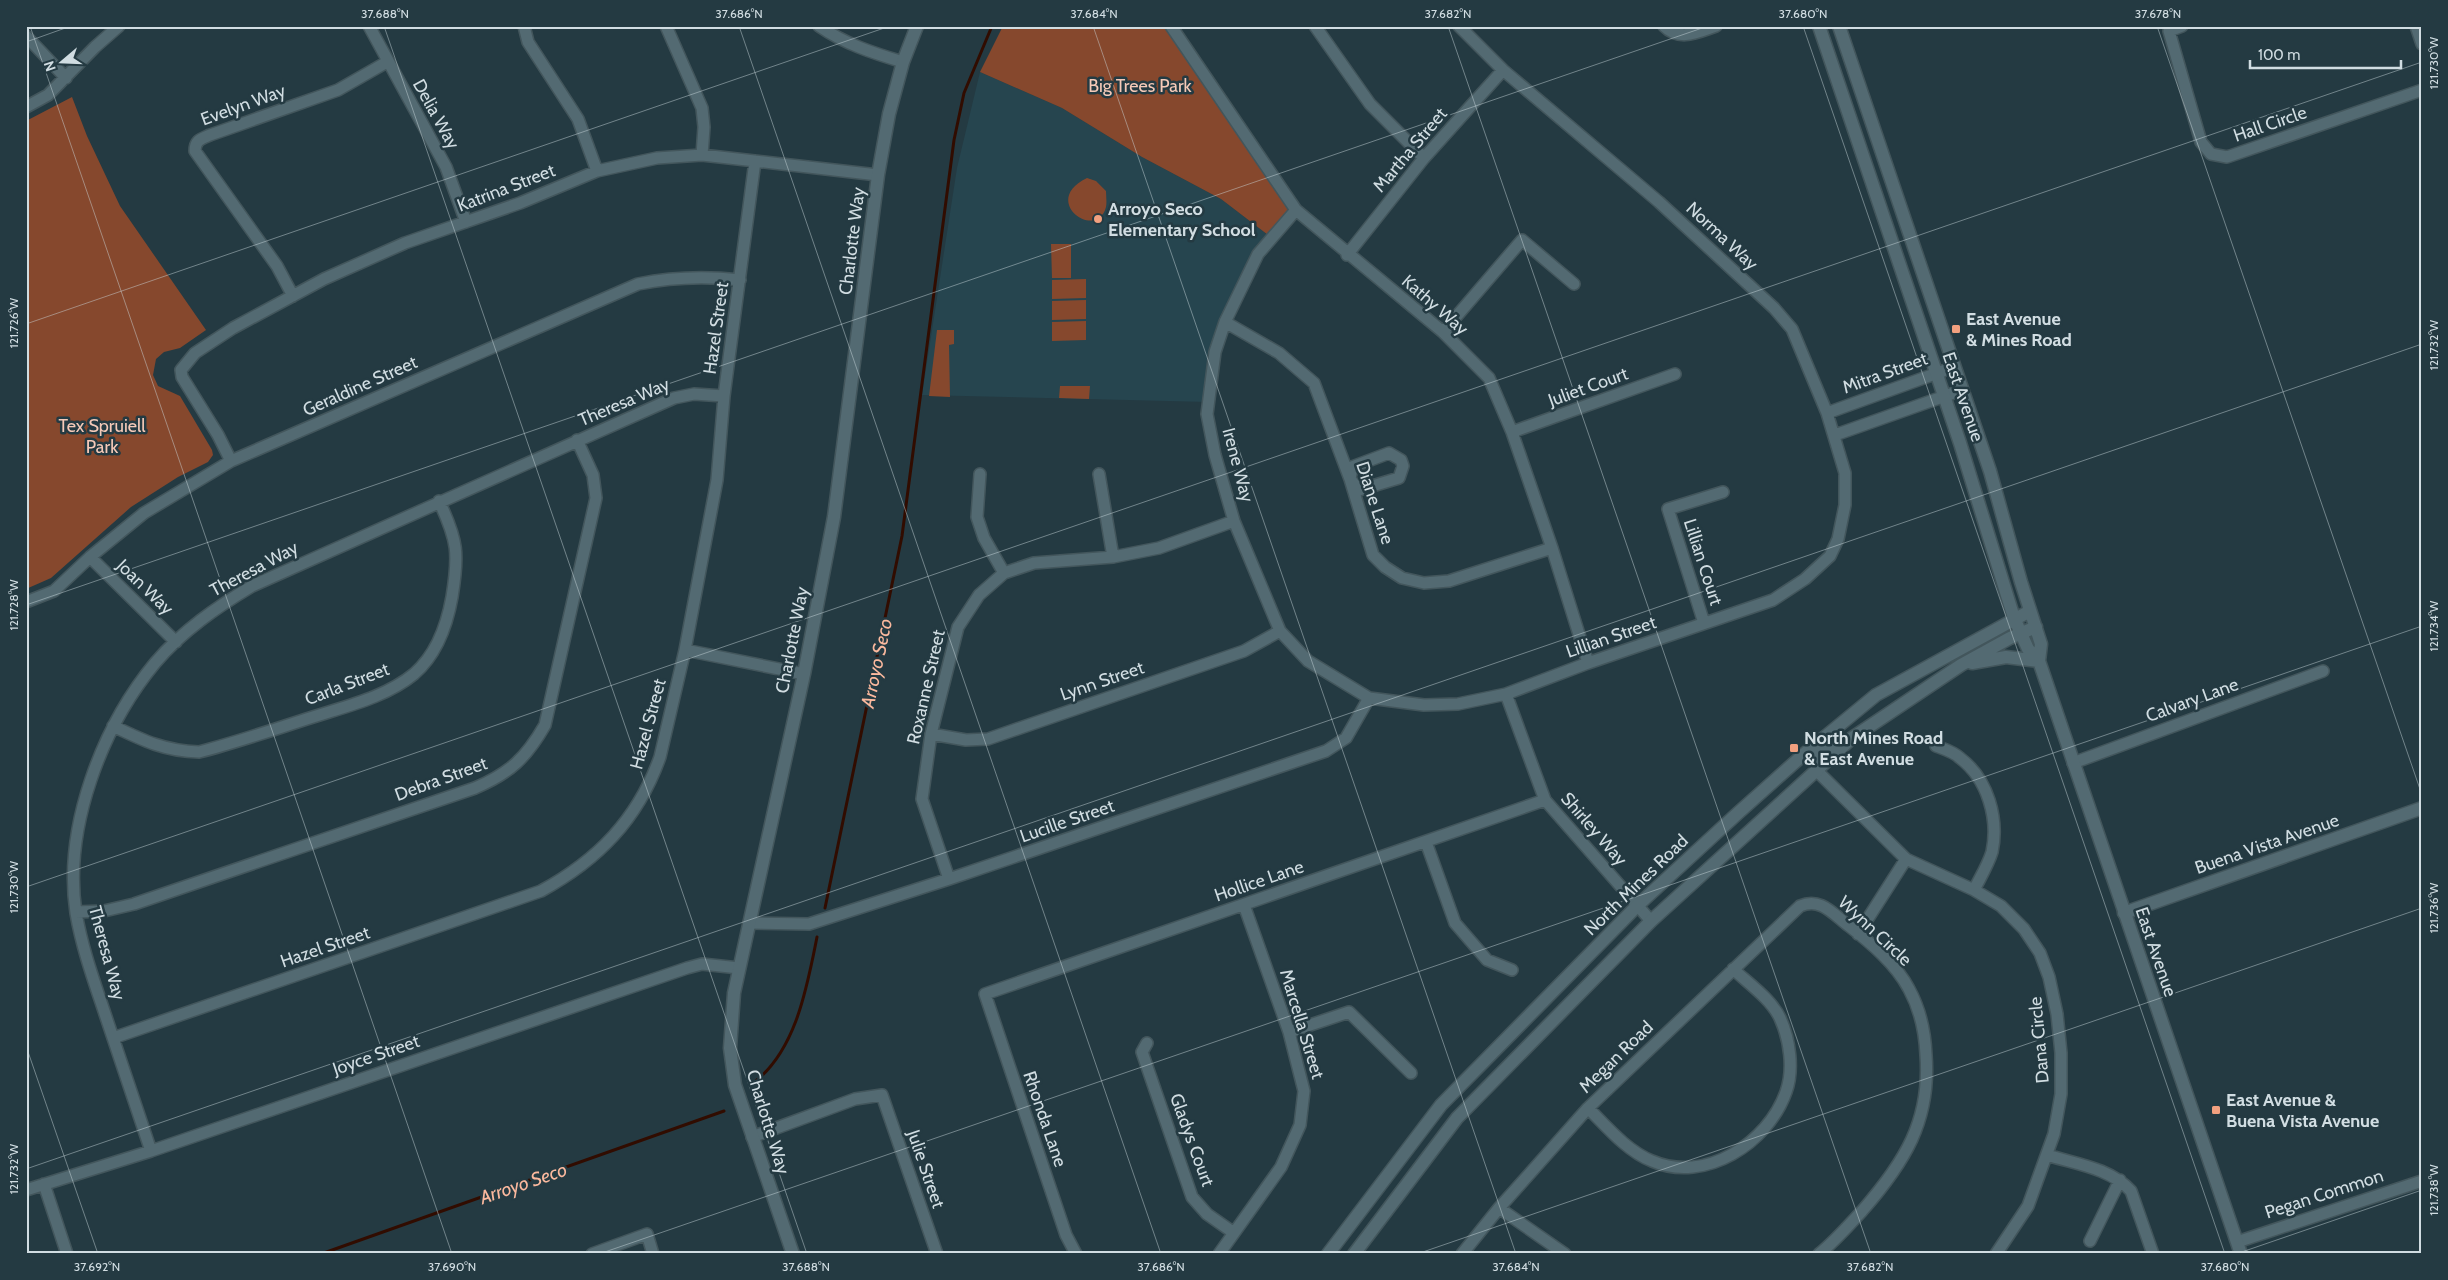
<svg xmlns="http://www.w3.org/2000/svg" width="2448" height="1280" viewBox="0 0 2448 1280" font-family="Cabin,sans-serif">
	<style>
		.built { fill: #26454f }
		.green { fill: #86482d }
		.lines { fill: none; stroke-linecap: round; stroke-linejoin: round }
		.stream { stroke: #310c00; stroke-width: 3 }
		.minor-casing { stroke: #43565c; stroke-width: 14 }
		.tertiary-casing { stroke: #43565c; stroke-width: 15 }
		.secondary-casing { stroke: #43565c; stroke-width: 15 }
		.minor { stroke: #536a72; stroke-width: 11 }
		.tertiary { stroke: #536a72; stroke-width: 12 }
		.secondary { stroke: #536a72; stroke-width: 12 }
		.ticks { fill: none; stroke: #d1dde2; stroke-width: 1; stroke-opacity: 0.45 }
		.poi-dot { fill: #f2a07f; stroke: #243a42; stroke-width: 2 }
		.labels { text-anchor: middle; stroke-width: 5; stroke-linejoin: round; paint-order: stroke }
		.park-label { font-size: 18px; fill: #f6cab8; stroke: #243a42 }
		.street-label { font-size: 18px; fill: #d1dde2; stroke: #243a42 }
		.poi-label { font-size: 18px; font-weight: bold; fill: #d1dde2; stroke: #243a42; text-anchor: start }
		.water-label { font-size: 19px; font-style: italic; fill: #fbb99e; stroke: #243a42 }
		.neatline { fill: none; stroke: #d1dde2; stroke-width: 2 }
		.ticks-label { font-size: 12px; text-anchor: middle; fill: #d1dde2 }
	</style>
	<rect width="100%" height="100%" fill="#243a42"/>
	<path class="built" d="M980 72 1062 108 1142 157 1221 199 1272 238 1225 322 1209 402 922 395 957 168Z"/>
	<path class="green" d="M1003 26H1171L1296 210 1272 238 1221 199 1142 157 1062 108 980 72Z
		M72 97 87 136 120 206 206 330 180 348 164 352 156 359 153 375 158 386 180 396 212 450 213 455 208 462 178 477 131 507 51 578 26 589V121Z
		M1087 178 1096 181 1106 191C1106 196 1107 202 1106 207 1097 242 1039 201 1087 178Z
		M1051 244H1071V278H1052Z
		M1086 279V298L1052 299V280Z
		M1086 300V319L1052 320V301Z
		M1086 321V340L1052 341V322Z
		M937 330H954V344L949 345 950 397 929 396Z
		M1060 386H1090L1089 399 1059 398Z"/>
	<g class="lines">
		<path class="stream" d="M825 908 902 536 954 140 964 93 992 26
			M752 1084C796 1052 807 987 817 937
			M321 1254 724 1111"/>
		<g class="minor-casing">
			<path id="minor" d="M369 26 446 167 466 222
				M524 26 528 42 578 119 597 171
				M666 26 702 108 704 127 702 155
				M819 26C845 44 873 53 903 62
				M1171 26 1296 210 1443 332 1489 378 1512 432 1552 548 1588 663
				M1315 26 1370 104 1424 158
				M1664 26C1680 42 1698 32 1716 26
				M2182 26 2169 31 2201 142 2211 154 2227 157 2422 90
				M2416 26 2422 44
				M26 36 66 78
				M26 107 48 95 95 47 119 26
				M1296 210 1258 254 1225 322 1215 352 1207 414 1215 455 1234 521 1280 631 1308 661 1369 698 1424 705 1458 704 1506 694 1588 663 1773 600 1805 579 1830 556 1838 539 1845 505V473L1827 413 1792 329 1774 308 1659 202 1503 70 1459 26
				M1347 255 1424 158 1503 70
				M293 296 277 266 195 151C195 140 201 139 210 135L338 90 387 62
				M1225 322 1279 353 1314 383 1350 479 1373 555 1385 567 1402 578 1424 583 1449 581 1552 548
				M1443 332 1522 240 1574 284
				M1827 413 1954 367
				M1512 432 1675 374
				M1835 435 1962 390
				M1389 453 1401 460 1403 466 1399 478 1359 490 1350 479 1352 467Z
				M231 461 218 435 182 377 181 370 195 353 233 328 324 279 405 243 520 203 597 171 657 158 702 155 878 175
				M980 474 977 517 984 538 1004 573
				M1099 474 1113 557
				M90 557 176 642
				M26 602 54 591 90 557 144 513 231 461 638 284C673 277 704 276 740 280
				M1704 623 1668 509 1723 492
				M685 650 804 674
				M1506 694 1545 800 1651 921
				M113 726C144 741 165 751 199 752 238 742 275 729 313 717 347 706 386 697 414 674 436 655 447 625 452 597 459 554 458 541 439 501
				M931 734 966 740 988 739 1244 651 1280 631
				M1936 746C1944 749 1954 752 1960 758 1988 779 1999 819 1992 852 1988 865 1980 878 1974 890
				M2073 763 2323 671
				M1817 771 1906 859 1974 890 2001 906 2024 929 2040 953 2049 977 2057 1014 2061 1053V1094L2054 1134 2028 1206 1996 1254
				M1426 842 1455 923 1487 960 1512 970
				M949 879 922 799 931 734 958 627 979 595 1004 573 1034 563 1113 557 1159 548 1234 521
				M76 912 104 911 134 904 475 788C510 773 526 758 545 725L596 498 593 475 577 440
				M749 923 809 924 949 879 1326 751 1346 738 1369 698
				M1858 934 1906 859
				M1289 1032 1349 1012 1411 1073
				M113 1038 541 891C598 860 638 819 660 757L685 650 717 480 724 396 755 161
				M1147 1043 1142 1052 1192 1197 1207 1214 1234 1233
				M1588 1108C1607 1127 1627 1151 1652 1161 1705 1184 1768 1143 1786 1092 1794 1070 1790 1040 1780 1018 1771 999 1748 983 1733 969
				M752 1137 855 1099 882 1095 937 1254
				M151 1151C136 1105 120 1060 105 1014 94 981 82 948 76 913 63 828 102 727 155 663 182 631 217 607 252 586L674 398 694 394 724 396
				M2047 1155C2076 1164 2110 1168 2131 1191L2153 1254
				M44 1184 67 1254
				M26 1190 151 1151 687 968 702 964 739 968
				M1499 1208 1565 1254
				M2090 1241 2120 1180
				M2237 1242 2422 1181
				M592 1254 647 1234 653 1254
				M1076 1254 1066 1235 985 994 1545 800
				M1219 1254 1281 1167 1300 1125 1304 1091 1289 1032 1244 905
				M1462 1254 1499 1208 1588 1108 1800 906C1821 897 1833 914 1849 926 1871 943 1896 964 1909 989 1920 1009 1925 1032 1926 1055 1931 1121 1904 1163 1862 1211 1848 1226 1835 1241 1819 1254"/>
		</g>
		<g class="tertiary-casing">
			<path id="tertiary" d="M2124 913 2422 808
				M793 1254 735 1085 730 1048 734 993 804 674 834 517 878 175 889 114 903 62 917 26"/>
		</g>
		<g class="secondary-casing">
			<path id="secondary" d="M1819 26 1960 443 2014 618 2028 649 2039 661 2241 1254
				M1839 26 1990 471 2021 582 2041 644 2039 661
				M1972 663 2006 657 2039 661
				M1817 771 1819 753 1831 741
				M1328 1254 1441 1105 1638 905 1738 813 1803 755 1876 695 2030 611
				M1354 1254 1457 1118 1651 921 1852 738 1961 665 2010 638 2036 627"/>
		</g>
		<use href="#minor" class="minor"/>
		<use href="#tertiary" class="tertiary"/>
		<use href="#secondary" class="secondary"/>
	</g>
	<path class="ticks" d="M30 26 452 1254M384 26 807 1254M739 26 1161 1254M1093 26 1516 1254M1448 26 1871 1254M1803 26 2225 1254M2157 26 2422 795M26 42 71 26M26 324 890 26M26 605 1708 26M26 887 2422 62M26 1046 98 1254M26 1169 2422 344M599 1254 2422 626M1417 1254 2422 908M2236 1254 2422 1190"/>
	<g class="poi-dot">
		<circle cx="1098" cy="219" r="5"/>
		<rect x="1951" y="324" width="10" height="10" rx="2.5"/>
		<rect x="1789" y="743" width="10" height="10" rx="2.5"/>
		<rect x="2211" y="1105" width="10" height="10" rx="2.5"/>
	</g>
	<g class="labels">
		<g class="park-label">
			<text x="1140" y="92">Big Trees Park</text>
			<text x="102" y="432">Tex Spruiell<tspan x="102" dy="21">Park</tspan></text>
		</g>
		<g class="street-label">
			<text transform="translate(243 105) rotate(-20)" y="6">Evelyn Way</text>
			<text transform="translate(436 114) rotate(61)" y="6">Delia Way</text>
			<text transform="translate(2270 124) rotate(-19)" y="6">Hall Circle</text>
			<text transform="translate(1410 150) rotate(-50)" y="6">Martha Street</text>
			<text transform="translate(506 188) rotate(-21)" y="6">Katrina Street</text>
			<text transform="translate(1722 236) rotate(43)" y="6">Norma Way</text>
			<text transform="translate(852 241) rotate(-83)" y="6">Charlotte Way</text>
			<text transform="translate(1435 305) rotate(41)" y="6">Kathy Way</text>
			<text transform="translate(716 328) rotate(-82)" y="6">Hazel Street</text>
			<text transform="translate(1885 373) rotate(-20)" y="6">Mitra Street</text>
			<text transform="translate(360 386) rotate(-24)" y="6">Geraldine Street</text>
			<text transform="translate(1588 387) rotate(-20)" y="6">Juliet Court</text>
			<text transform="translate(1963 397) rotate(71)" y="6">East Avenue</text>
			<text transform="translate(624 402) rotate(-23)" y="6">Theresa Way</text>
			<text transform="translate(1238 465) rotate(75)" y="6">Irene Way</text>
			<text transform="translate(1375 503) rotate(72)" y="6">Diane Lane</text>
			<text transform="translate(1703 562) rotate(72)" y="6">Lillian Court</text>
			<text transform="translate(254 569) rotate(-28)" y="6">Theresa Way</text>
			<text transform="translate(145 587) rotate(44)" y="6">Joan Way</text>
			<text transform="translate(1611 637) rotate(-19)" y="6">Lillian Street</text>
			<text transform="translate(792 640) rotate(-79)" y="6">Charlotte Way</text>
			<text transform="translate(1102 681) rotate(-19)" y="6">Lynn Street</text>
			<text transform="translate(347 684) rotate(-21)" y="6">Carla Street</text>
			<text transform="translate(926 687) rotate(-77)" y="6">Roxanne Street</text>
			<text transform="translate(2192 700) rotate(-20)" y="6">Calvary Lane</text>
			<text transform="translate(648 724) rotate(-75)" y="6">Hazel Street</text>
			<text transform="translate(441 779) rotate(-20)" y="6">Debra Street</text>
			<text transform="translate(1067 821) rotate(-19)" y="6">Lucille Street</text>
			<text transform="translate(1594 829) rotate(49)" y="6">Shirley Way</text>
			<text transform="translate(2267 844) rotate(-19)" y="6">Buena Vista Avenue</text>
			<text transform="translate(1259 881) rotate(-19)" y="6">Hollice Lane</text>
			<text transform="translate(1636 885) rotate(-44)" y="6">North Mines Road</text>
			<text transform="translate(1875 931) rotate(43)" y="6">Wynn Circle</text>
			<text transform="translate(325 947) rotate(-19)" y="6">Hazel Street</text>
			<text transform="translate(2156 952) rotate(71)" y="6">East Avenue</text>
			<text transform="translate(107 953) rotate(75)" y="6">Theresa Way</text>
			<text transform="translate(1302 1024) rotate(73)" y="6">Marcella Street</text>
			<text transform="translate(2039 1040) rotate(-95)" y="6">Dana Circle</text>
			<text transform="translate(376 1055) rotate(-19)" y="6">Joyce Street</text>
			<text transform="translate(1616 1057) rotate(-44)" y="6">Megan Road</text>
			<text transform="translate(1045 1119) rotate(71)" y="6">Rhonda Lane</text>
			<text transform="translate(768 1122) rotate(73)" y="6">Charlotte Way</text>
			<text transform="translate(1192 1140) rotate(70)" y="6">Gladys Court</text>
			<text transform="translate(926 1169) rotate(71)" y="6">Julie Street</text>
			<text transform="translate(2324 1194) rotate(-18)" y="6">Pegan Common</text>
		</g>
		<g class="poi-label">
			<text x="1108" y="215">Arroyo Seco<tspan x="1108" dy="21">Elementary School</tspan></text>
			<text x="1966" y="325">East Avenue<tspan x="1966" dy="21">&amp; Mines Road</tspan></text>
			<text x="1804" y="744">North Mines Road<tspan x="1804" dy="21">&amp; East Avenue</tspan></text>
			<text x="2226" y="1106">East Avenue &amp;<tspan x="2226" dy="21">Buena Vista Avenue</tspan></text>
		</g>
		<g class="water-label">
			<text transform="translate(876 663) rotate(-78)" y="7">Arroyo Seco</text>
			<text transform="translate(523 1183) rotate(-19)" y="7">Arroyo Seco</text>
		</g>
	</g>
	<rect width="2448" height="1280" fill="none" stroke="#243a42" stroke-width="55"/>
	<g transform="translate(62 62) rotate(251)" stroke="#243a42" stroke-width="4" paint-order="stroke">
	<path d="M0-4L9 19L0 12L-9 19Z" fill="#d1dde2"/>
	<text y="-8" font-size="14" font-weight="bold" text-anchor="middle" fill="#d1dde2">N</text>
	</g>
	<path d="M2250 60v8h151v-8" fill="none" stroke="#d1dde2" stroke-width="2.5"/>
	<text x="2258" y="60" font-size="15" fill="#d1dde2" stroke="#243a42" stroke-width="4" paint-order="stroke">100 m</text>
	<rect x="28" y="28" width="2392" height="1224" class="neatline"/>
	<g class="ticks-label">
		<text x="385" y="18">37.688°N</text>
		<text x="739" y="18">37.686°N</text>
		<text x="1094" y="18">37.684°N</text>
		<text x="1448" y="18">37.682°N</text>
		<text x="1803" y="18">37.680°N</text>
		<text x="2158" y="18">37.678°N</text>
		<text transform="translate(2434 63) rotate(-90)" y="4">121.730°W</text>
		<text transform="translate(14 323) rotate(-90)" y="4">121.726°W</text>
		<text transform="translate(2434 345) rotate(-90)" y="4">121.732°W</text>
		<text transform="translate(14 605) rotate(-90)" y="4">121.728°W</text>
		<text transform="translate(2434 626) rotate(-90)" y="4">121.734°W</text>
		<text transform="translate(14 887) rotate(-90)" y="4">121.730°W</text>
		<text transform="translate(2434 908) rotate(-90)" y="4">121.736°W</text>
		<text transform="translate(14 1169) rotate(-90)" y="4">121.732°W</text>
		<text transform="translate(2434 1190) rotate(-90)" y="4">121.738°W</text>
		<text x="97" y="1271">37.692°N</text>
		<text x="452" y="1271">37.690°N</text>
		<text x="806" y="1271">37.688°N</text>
		<text x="1161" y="1271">37.686°N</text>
		<text x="1516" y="1271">37.684°N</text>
		<text x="1870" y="1271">37.682°N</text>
		<text x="2225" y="1271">37.680°N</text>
	</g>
</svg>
